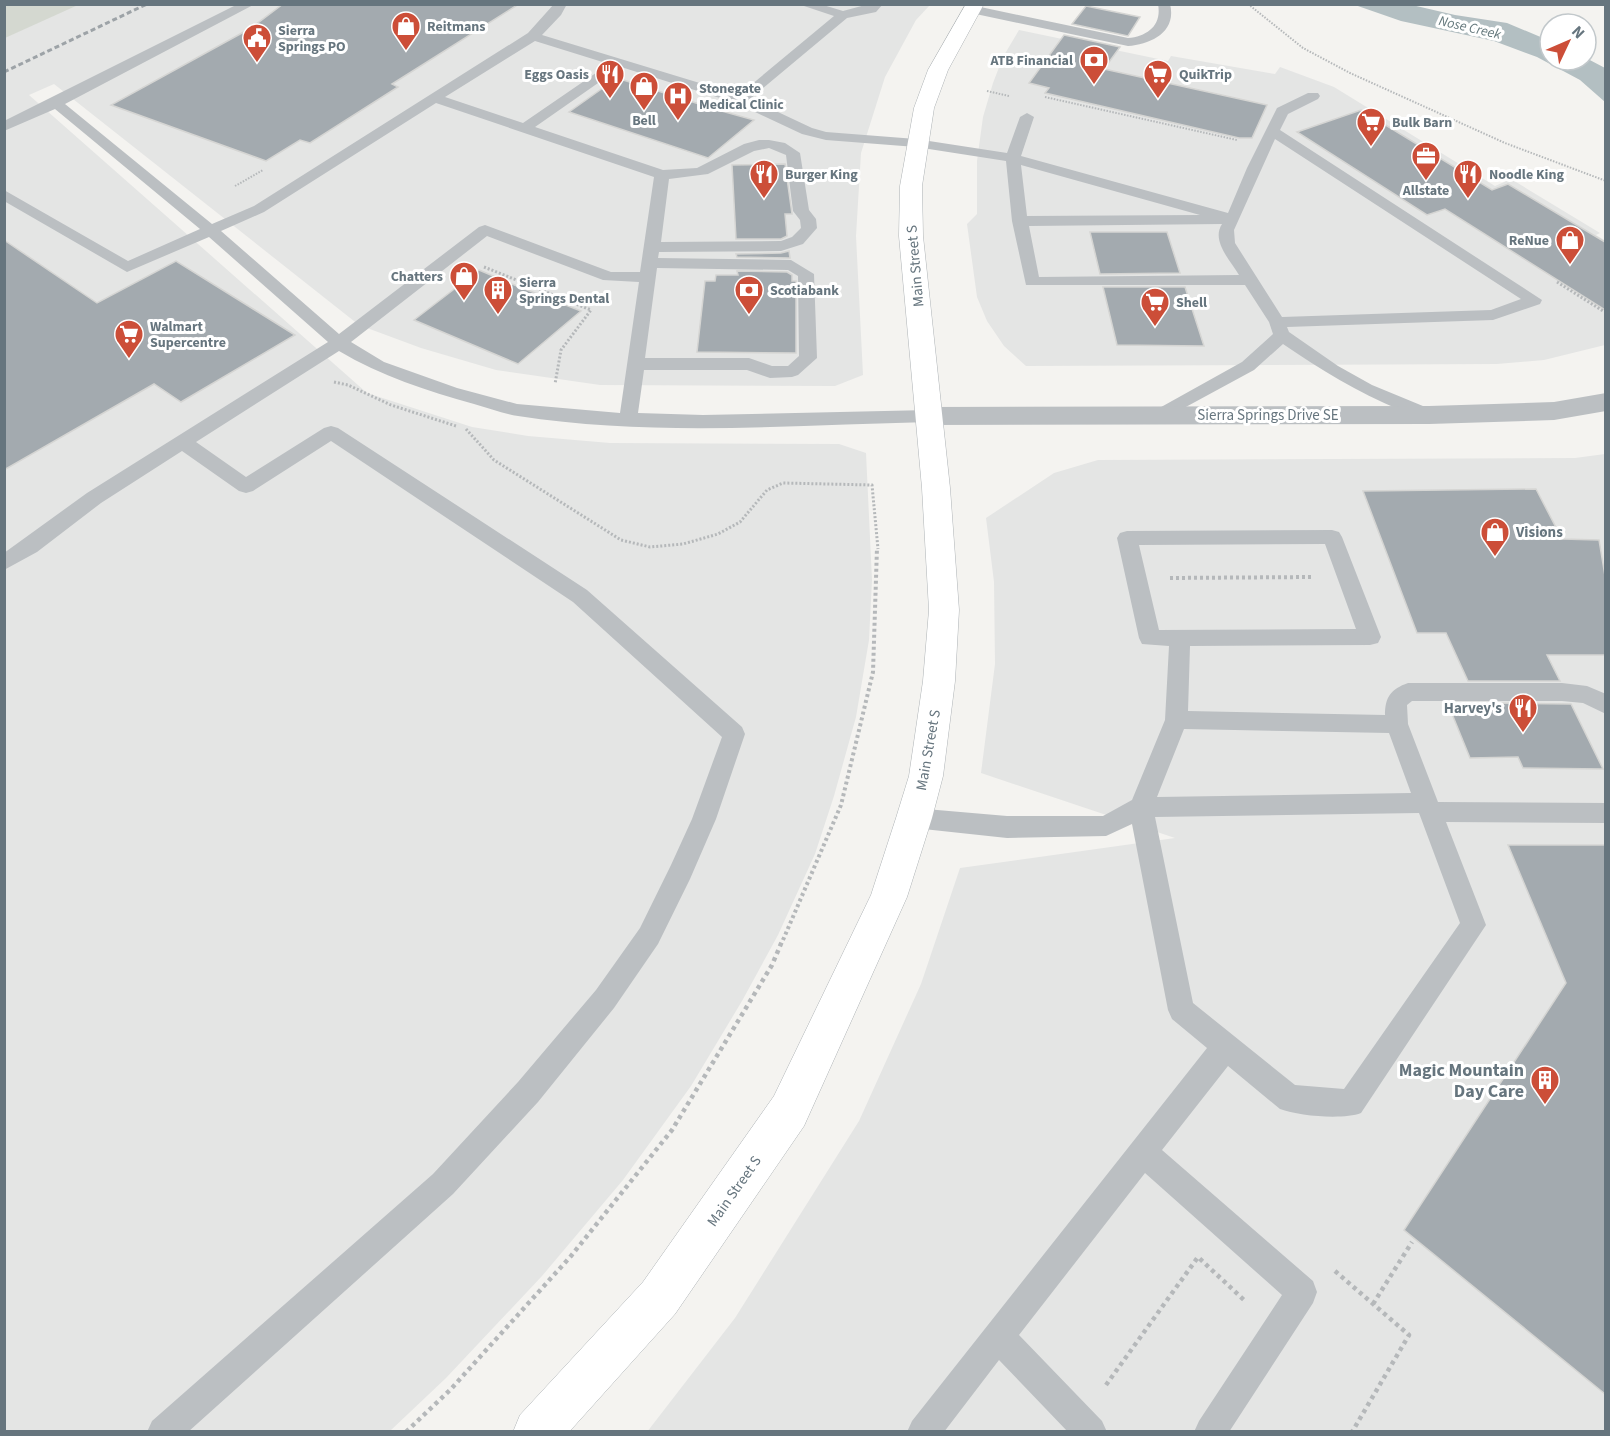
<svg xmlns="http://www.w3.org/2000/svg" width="1610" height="1436" viewBox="0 0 1610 1436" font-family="'Source Sans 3',sans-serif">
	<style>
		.built { fill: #e4e5e4 }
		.green { fill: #d4d8d0 }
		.water { fill: #b3bfc2 }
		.building { fill: #a3aaaf; stroke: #d5d5d3; stroke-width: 1.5 }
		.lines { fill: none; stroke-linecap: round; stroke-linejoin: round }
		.secondary-casing { stroke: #aeb3b6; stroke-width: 1 }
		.path-far3 { stroke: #b5b8ba; stroke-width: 2; stroke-dasharray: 1.5 1.5; stroke-linecap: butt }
		.path-far2 { stroke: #b5b8ba; stroke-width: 3; stroke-dasharray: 2 2; stroke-linecap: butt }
		.path-far1 { stroke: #b5b8ba; stroke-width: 4; stroke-dasharray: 3 3; stroke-linecap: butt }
		.path { stroke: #b5b8ba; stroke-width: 4.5; stroke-dasharray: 4 4; stroke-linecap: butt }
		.service { fill: #bbbfc2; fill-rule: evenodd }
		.tertiary { fill: #bbbfc2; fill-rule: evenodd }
		.secondary { fill: #fff; fill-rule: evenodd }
		.rail { stroke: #9da3a7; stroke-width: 3; stroke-dasharray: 5 3; stroke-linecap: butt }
		.labels { text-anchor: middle; stroke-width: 6; stroke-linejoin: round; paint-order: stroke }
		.far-poi-label { font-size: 14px; font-weight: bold; fill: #66757e; stroke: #fff; text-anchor: start }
		.far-water-label { font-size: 14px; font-style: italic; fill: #63777b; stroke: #fff }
		.street-label { font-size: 15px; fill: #66757e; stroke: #fff }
		.poi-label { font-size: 15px; font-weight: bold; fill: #66757e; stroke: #fff; text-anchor: start }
		.near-poi-label { font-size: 18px; font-weight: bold; fill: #66757e; stroke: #fff; text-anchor: end }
	</style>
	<rect width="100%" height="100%" fill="#f4f3f0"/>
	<path class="built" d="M78 4 930 5 916 20 885 77 861 153 856 236 863 375 835 386 600 385 496 370 421 348 359 325 54 84 29 95 367 393 472 427 528 436 610 443 839 444 866 453 872 580 869 640 856 717 834 796 815 854 778 935 742 1001 691 1086 623 1180 542 1276 446 1378 390 1431H5L4 38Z
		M1019 30 1168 61 1171 56 1275 74 1280 67 1334 87 1495 186 1511 179 1600 233 1596 235 1606 241 1605 345 1544 360 1497 364 1026 366 1004 346 987 321 977 297 967 224 977 214V161L983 117 993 83 1003 57Z
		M1605 454V1431L647 1432 735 1318 859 1121 921 984 960 868 1175 838 981 773 995 664 994 582 986 518 1054 473 1098 460 1575 458Z"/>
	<path class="green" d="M5 4H78V5L5 38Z"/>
	<path class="water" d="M1355 5H1412L1455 15 1507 23 1550 41V60H1586V58L1605 68V102L1580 80 1537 57 1494 41 1401 21Z"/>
	<path class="building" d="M283 4H519L392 84 398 87 310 143 300 140 266 161 111 105 251 28Z
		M1086 6 1140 17 1128 36 1072 24Z
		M1064 35 1120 47 1104 69 1267 105 1252 138H1239L1045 93 1049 88 1029 83Z
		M617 78 718 110 754 120 708 158 569 112Z
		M1361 110 1492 190 1508 184 1605 242V310L1445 209 1427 215 1297 132Z
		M785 164 792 214H785L787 236 781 239H736L732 165Z
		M1090 232H1167L1180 273 1100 274Z
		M4 240 97 303 176 261 295 335 181 402 154 384 4 470Z
		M789 251 790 258 737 257 736 254 781 253Z
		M479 270 512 284 581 311 518 364 414 320Z
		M737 271 787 272 792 275V281H796V353L697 352 705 281H715L716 275H738Z
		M1103 287H1185L1204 346 1117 345Z
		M1536 489 1562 539 1599 540 1605 576V655H1547L1560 681H1468L1446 633H1417L1363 491Z
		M1479 703 1571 704 1603 769 1523 768 1518 757 1470 758 1450 709H1482Z
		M1508 845H1605V1394L1404 1230 1566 983Z"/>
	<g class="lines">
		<g class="secondary-casing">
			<path id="secondary" d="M966 4H984L948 70 934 108 922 186 923 236 950 488 959 610 955 681 943 776 932 818 907 897 804 1126 675 1314 569 1432H513L520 1415 643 1282 774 1096 871 895 896 818 909 776 923 681 929 610 922 488 899 236 900 186 914 108 928 70Z"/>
		</g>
		<path class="path-far3" d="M1248 4 1303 48 1350 73 1505 143 1606 181
			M987 91 1009 96
			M1045 97 1237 140
			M235 186 263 170"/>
		<path class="path-far2" d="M484 267 591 310 561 350 555 384
			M1557 282 1603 311
			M334 382 348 385 391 405 456 426
			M466 429 494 460 621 540 650 547 683 544 718 534 740 522 767 490 783 483 872 485 878 549"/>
		<path class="path-far1" d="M1170 578 1312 577
			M783 940 841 805 873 672 877 548"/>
		<path class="path" d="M1335 1271 1409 1335 1352 1432
			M1373 1304 1412 1242
			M1106 1385 1198 1257 1244 1300
			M406 1432 451 1389 571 1256 672 1130 772 965 783 939"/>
		<path class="service" d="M238 4H255L65 104 212 224 254 206 528 33 554 4H567L561 15 542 35 739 95 834 16 798 4H820L843 11 869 4H883L876 12 847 18 750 99 812 128 826 132 916 139 1007 153 1020 117 1027 113 1034 117 1021 156 1228 213 1247 168 1277 108 1308 93H1318L1320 96 1318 99 1288 114 1280 130 1542 300 1540 304 1493 320 1287 327 1289 332 1338 366 1372 385 1435 411 1438 415 1435 419C1424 423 1411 415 1400 410 1357 392 1321 370 1283 344L1254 370 1160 421 1154 419 1151 415 1154 411 1242 362 1273 334 1269 322 1245 285H1026L1012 221 1006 161 916 147 826 140 802 134 736 103 621 67 535 127 663 170 697 168 744 144 759 140H769L785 143 800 153 809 210 816 219 817 228 803 244 781 251 659 252 658 258 791 260 814 274 817 358 798 375 792 377 770 378 747 370H644L638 413 703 415 929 410 935 412 938 416 935 420 929 422C793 425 653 437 518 416 504 414 489 408 474 404 427 391 381 376 339 351L196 442 246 477 324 428 331 426 338 428 587 590 742 727 745 734 716 819 690 879 658 944 614 1008 538 1102 453 1194 188 1432H147L152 1421 433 1174 518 1082 596 990 640 928 671 865 692 819 722 737 573 602 331 441 253 491 246 493 239 491 182 451 101 503 37 552 4 570V553L87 493 328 342 209 237 127 272 4 201V190L128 261 200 229 55 109 4 131V121ZM535 41 609 64 523 123 445 97ZM436 103 654 177 640 272H611L485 225 479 227 339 334 221 231 264 212ZM1275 139 1521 299 1491 310 1282 317 1235 243 1234 230ZM769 148 786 155 793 211 800 220 801 228 792 237 781 241 661 242 669 179 708 174 754 151ZM1021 165 1200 215 1027 216ZM1222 224C1211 241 1230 260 1239 275L1039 277 1029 226ZM487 236 603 280 639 282 620 413 517 404 457 388 384 362 351 342ZM657 268 788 270 798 276 799 356 788 366H772L749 358H645Z
			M1158 4H1170C1177 32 1151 44 1128 46L971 13 965 9 971 5 1128 38C1148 36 1162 25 1158 4Z
			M1332 530 1339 532 1342 537 1381 637 1378 643 1370 645 1190 646 1188 711 1385 715C1385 697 1391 689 1408 683H1562L1587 686 1606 694V714L1583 703 1562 701H1412L1407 705 1408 724 1438 802 1606 803V823L1446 822 1486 925 1361 1113C1343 1120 1298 1116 1280 1109L1228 1066 1162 1150 1313 1281 1317 1292 1313 1303 1229 1432H1194L1199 1421 1282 1295 1145 1173 1019 1335 1102 1421 1107 1432H1068L999 1360 944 1432H907L912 1421 1207 1048 1172 1019 1168 1010 1132 824 1106 836 1007 838 914 828 906 825 902 818 906 811 914 808 1007 816H1103L1132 800 1165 720 1169 646 1142 644 1139 638 1117 538 1120 533 1127 531ZM1325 544 1356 629 1159 630 1139 545ZM1184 729 1389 733 1411 793 1157 797ZM1419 813 1460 923 1344 1089 1295 1085 1193 1003 1155 817Z"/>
		<path class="tertiary" d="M1606 393V411L1554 420 1429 424 929 425 920 422 916 416 920 410 929 407 1429 406 1554 402Z"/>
		<use href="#secondary" class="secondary"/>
		<path class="rail" d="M4 72 147 4"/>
	</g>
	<defs>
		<g id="shop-pin" transform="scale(1.5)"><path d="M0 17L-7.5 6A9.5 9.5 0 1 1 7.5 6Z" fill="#cc4e38" stroke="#fff"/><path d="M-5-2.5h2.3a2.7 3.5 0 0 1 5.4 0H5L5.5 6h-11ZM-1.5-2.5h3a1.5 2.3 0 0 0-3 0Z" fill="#fff"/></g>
		<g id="civic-pin" transform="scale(1.5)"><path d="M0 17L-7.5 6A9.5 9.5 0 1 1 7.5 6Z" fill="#cc4e38" stroke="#fff"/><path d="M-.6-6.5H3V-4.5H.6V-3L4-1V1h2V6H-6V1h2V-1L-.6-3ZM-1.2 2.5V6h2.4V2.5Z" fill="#fff"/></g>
		<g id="bank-pin" transform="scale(1.5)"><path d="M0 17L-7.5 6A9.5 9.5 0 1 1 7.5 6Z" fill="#cc4e38" stroke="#fff"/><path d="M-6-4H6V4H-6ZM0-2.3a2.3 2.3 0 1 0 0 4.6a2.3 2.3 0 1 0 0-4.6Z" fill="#fff"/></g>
		<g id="restaurant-pin" transform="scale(1.5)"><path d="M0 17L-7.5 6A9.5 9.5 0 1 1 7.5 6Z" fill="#cc4e38" stroke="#fff"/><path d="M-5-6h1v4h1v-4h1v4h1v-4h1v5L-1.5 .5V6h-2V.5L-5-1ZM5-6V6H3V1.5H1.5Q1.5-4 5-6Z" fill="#fff"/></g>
		<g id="supermarket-pin" transform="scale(1.5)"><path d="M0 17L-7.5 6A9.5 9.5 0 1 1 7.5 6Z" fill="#cc4e38" stroke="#fff"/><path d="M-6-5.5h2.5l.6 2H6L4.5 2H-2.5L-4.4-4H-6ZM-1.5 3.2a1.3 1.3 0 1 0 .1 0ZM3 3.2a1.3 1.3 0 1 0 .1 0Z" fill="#fff"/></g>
		<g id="hospital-pin" transform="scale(1.5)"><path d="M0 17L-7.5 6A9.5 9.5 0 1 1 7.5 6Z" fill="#cc4e38" stroke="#fff"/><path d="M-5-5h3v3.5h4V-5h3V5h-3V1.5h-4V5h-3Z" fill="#fff"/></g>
		<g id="office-pin" transform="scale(1.5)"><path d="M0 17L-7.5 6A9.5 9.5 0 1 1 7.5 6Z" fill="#cc4e38" stroke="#fff"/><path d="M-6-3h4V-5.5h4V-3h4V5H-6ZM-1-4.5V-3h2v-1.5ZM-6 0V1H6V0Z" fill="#fff"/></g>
		<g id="building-pin" transform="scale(1.5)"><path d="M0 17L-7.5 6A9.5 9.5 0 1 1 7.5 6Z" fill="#cc4e38" stroke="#fff"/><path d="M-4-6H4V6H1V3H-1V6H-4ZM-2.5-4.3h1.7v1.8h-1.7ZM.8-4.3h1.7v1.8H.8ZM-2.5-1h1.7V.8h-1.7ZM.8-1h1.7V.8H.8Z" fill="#fff"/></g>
	</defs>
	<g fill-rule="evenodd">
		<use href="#shop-pin" x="406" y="26"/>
		<use href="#civic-pin" x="257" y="38"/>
		<use href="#bank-pin" x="1094" y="60"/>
		<use href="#restaurant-pin" x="610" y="74"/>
		<use href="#supermarket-pin" x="1158" y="74"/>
		<use href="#shop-pin" x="644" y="86"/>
		<use href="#hospital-pin" x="678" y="96"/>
		<use href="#supermarket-pin" x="1371" y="122"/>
		<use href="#office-pin" x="1426" y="156"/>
		<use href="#restaurant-pin" x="764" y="174"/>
		<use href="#restaurant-pin" x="1468" y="174"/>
		<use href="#shop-pin" x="1570" y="240"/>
		<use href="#shop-pin" x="464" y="276"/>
		<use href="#building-pin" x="498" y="290"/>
		<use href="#bank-pin" x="749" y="290"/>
		<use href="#supermarket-pin" x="1155" y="302"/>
		<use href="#supermarket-pin" x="129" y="334"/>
		<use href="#shop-pin" x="1495" y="532"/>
		<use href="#restaurant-pin" x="1523" y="708"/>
		<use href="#building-pin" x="1545" y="1080"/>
	</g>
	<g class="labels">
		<g class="far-poi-label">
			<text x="427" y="31">Reitmans</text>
			<text x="278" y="35">Sierra<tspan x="278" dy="16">Springs PO</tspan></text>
			<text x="1073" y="65" text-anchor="end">ATB Financial</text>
			<text x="589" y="79" text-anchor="end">Eggs Oasis</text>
			<text x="1179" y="79">QuikTrip</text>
			<text x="699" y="93">Stonegate<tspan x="699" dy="16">Medical Clinic</tspan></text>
			<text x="644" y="125" text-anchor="middle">Bell</text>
			<text x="1392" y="127">Bulk Barn</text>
			<text x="785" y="179">Burger King</text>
			<text x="1489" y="179">Noodle King</text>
			<text x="1426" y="195" text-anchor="middle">Allstate</text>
			<text x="1549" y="245" text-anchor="end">ReNue</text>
			<text x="443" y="281" text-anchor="end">Chatters</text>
			<text x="519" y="287">Sierra<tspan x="519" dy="16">Springs Dental</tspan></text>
			<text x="770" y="295">Scotiabank</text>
			<text x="1176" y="307">Shell</text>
			<text x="150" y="331">Walmart<tspan x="150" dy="16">Supercentre</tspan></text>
		</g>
		<g class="far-water-label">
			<text transform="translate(1470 27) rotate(13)" y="5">Nose Creek</text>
		</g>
		<g class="street-label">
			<text transform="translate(915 266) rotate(-95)" y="5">Main Street S</text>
			<text x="1268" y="420">Sierra Springs Drive SE</text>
			<text transform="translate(928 750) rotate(-80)" y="5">Main Street S</text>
			<text transform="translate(734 1191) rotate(-55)" y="5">Main Street S</text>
		</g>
		<g class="poi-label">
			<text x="1516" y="537">Visions</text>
			<text x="1502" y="713" text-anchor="end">Harvey's</text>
		</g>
		<g class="near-poi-label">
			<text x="1524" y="1076">Magic Mountain<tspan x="1524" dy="21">Day Care</tspan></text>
		</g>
	</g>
	<rect width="1610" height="1436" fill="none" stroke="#66757e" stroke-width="12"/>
	<g transform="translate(1568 42) rotate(46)"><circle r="28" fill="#ffffff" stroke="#c2c8cb" stroke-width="1.5"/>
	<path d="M0-4.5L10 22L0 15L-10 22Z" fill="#cc4e38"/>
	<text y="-9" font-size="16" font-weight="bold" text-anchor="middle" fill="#66757e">N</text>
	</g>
</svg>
